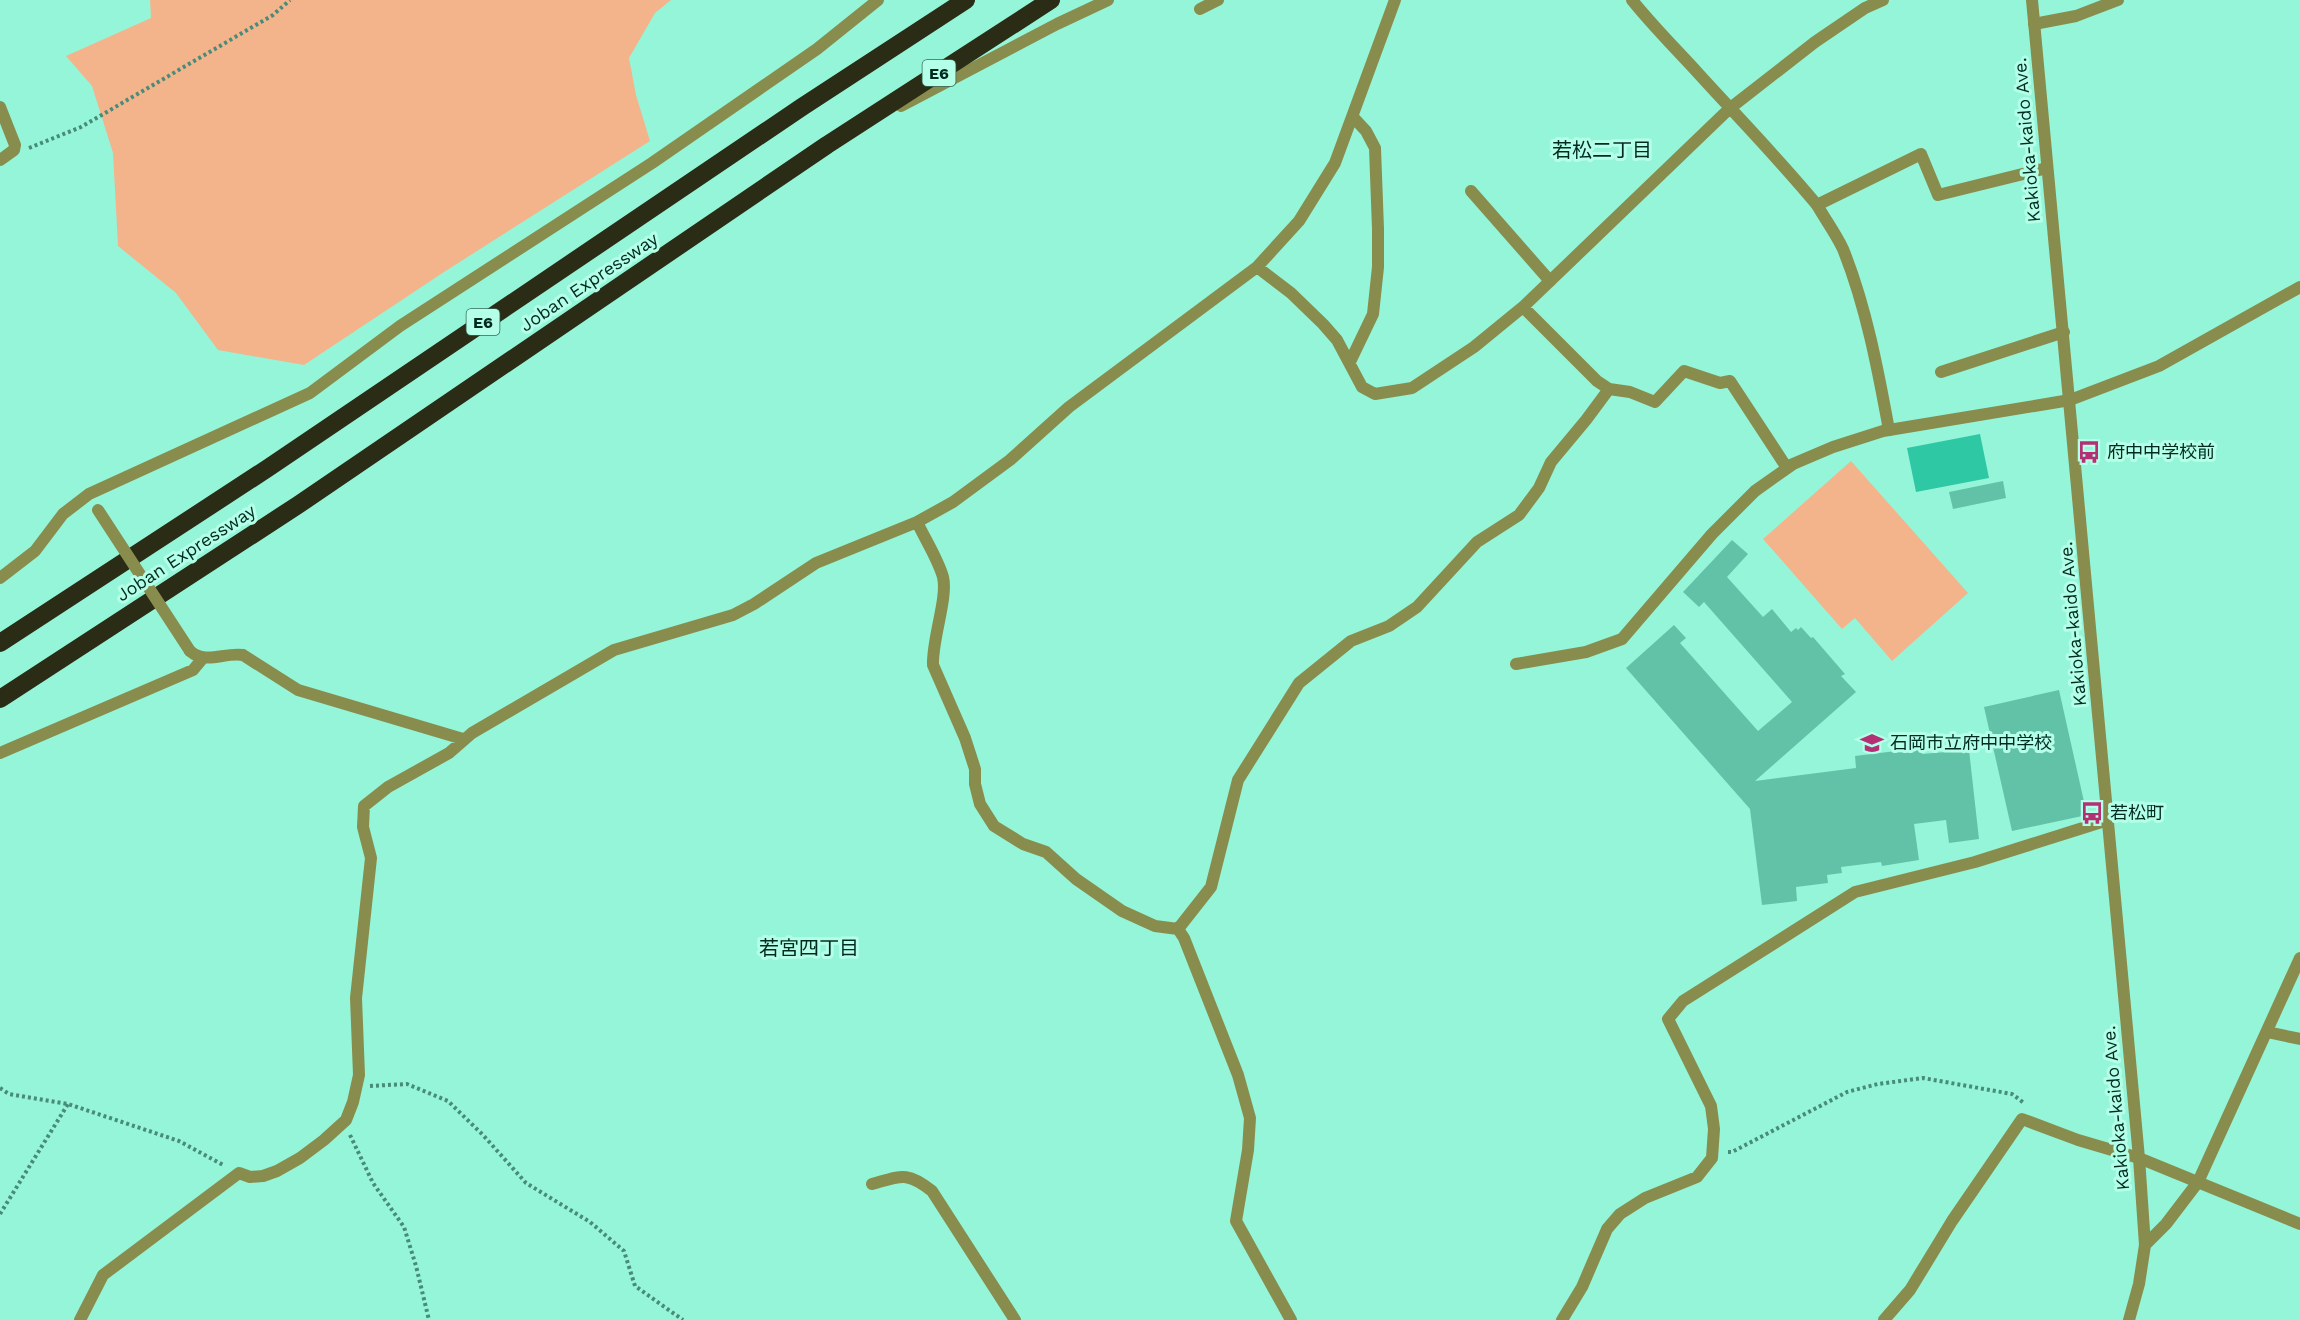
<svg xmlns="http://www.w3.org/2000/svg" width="2300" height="1320" viewBox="0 0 2300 1320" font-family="'Work Sans','Noto Sans JP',sans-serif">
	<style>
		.green { fill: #f3b48c }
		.water { fill: #2ec8a5 }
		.building { fill: #62c2a7 }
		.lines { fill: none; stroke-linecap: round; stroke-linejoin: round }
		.path { stroke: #478b78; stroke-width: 4; stroke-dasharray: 3 3; stroke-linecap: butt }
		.service { stroke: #888d4e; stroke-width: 12 }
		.minor { stroke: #888d4e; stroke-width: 12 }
		.tertiary { stroke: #888d4e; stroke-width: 12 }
		.motorway { stroke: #2a2c15; stroke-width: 18 }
		.minor-bridge { stroke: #888d4e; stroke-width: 12 }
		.labels { text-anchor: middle; stroke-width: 6; stroke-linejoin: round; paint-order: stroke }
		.shield { fill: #b4ffe7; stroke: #366a5c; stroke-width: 1.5 }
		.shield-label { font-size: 16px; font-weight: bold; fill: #002a20 }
		.street-label { font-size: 18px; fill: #002a20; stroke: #b4ffe7 }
		.poi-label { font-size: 18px; fill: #002a20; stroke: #b4ffe7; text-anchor: start }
		.neighbourhood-label { font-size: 20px; fill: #002a20; stroke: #b4ffe7 }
	</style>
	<rect width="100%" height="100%" fill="#95f5d9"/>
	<path class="green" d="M150 0H671L655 13 629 58 636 95 650 141 444 272 304 365 218 350 176 293 118 246 113 153 92 86 66 56 151 18Z
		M1851 461 1968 593 1892 661 1855 618 1842 629 1763 539Z"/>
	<path class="water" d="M1980 434 1989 478 1916 492 1907 448Z"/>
	<path class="building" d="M2003 481 2006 498 1953 509 1949 492Z
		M1732 540 1748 554 1727 577 1763 617 1772 609 1791 632 1796 628 1798 630 1801 627 1811 638 1813 637 1845 674 1841 676 1856 692 1755 781 1856 768 1855 756 1921 748 1922 754 1969 750 1979 839 1949 843 1946 820 1914 824 1919 860 1882 866 1881 862 1841 867 1842 873 1827 875 1828 883 1796 887 1797 901 1762 905 1750 809 1626 668 1674 625 1686 638 1680 643 1758 731 1792 702 1704 602 1699 607 1683 592Z
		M2059 690 2087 815 2012 831 1984 707Z"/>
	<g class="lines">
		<path class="path" d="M29 148 81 127 273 15 290 0
			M370 1086 407 1084 448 1101 483 1135 526 1183 590 1222 624 1251 635 1286 683 1320
			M0 1088 9 1094 68 1104 179 1141 225 1166
			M350 1135 373 1183 404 1227 416 1266 429 1320
			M1728 1152H1732L1847 1092 1878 1084 1923 1078 2012 1094 2024 1103
			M0 1214 68 1104"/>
		<path class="service" d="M901 106 1057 24 1108 0
			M1471 191 1550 281
			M1817 205C1825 219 1836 234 1843 249 1866 306 1878 370 1889 430
			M1884 1320 1910 1290 1952 1221 2022 1119 2078 1140 2139 1158"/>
		<path class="minor" d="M1632 0C1652 25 1675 48 1697 72 1737 116 1779 159 1817 205L1921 154 1938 195 2047 168
			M1200 9 1218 0
			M2034 24 2076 16 2118 0
			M0 107 15 145 14 150 0 160
			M1257 267 1291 293 1323 324 1337 340 1362 387 1375 394 1412 388 1474 347 1523 307 1729 109 1815 42 1865 8 1883 0
			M1523 307 1597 381 1609 389 1630 392 1655 402 1684 371 1720 383 1730 381 1787 468
			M1350 362 1373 314 1378 267V229L1375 148 1366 131 1353 117
			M1941 372 2064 332
			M917 522C925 539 938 559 943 577 948 598 932 639 933 665L965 738 975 769V784L980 804 994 826 1023 844 1046 852 1076 879 1122 911 1155 926 1178 929 1184 938 1238 1075 1250 1118 1248 1150 1236 1221 1291 1320
			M0 578 35 551 63 514 89 494 310 393 400 326 652 163 817 49 878 0
			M190 651C206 665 224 652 243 655L298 690 463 739
			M1516 664 1586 652 1622 639 1712 534 1755 491 1793 464 1833 447 1883 431 2070 400 2159 366 2300 287
			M0 753 193 670 203 658
			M1178 929 1211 887 1238 780 1299 683 1351 641 1389 626 1417 607 1477 542 1519 515 1539 488 1551 462 1586 420 1609 389
			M2267 1032 2300 1039
			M872 1184C901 1176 907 1171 932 1191L1015 1320
			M80 1320 103 1275 239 1173 250 1177 263 1176 277 1171 300 1158 324 1140 346 1120 353 1102 359 1075 356 998 371 858 363 827 364 806 388 787 449 753 472 733 614 650 733 615 754 604 816 563 917 522 953 502 1010 460 1069 407 1257 267 1299 221 1335 163 1395 0
			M1562 1320 1582 1287 1607 1229 1620 1214 1645 1198 1697 1177 1712 1158 1714 1129 1711 1106 1668 1019 1683 1001 1855 892 1975 862 2108 820"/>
		<path class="tertiary" d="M2032 0 2139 1158 2145 1245 2139 1284 2129 1320
			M2139 1158 2300 1224
			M2145 1245 2166 1224 2198 1182 2300 958"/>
		<path class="motorway" d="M0 643 268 468 802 107 966 0
			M0 699 298 505 827 145 1051 0"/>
		<path class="minor-bridge" d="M98 510 190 651"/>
	</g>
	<defs>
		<g id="bus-bare" transform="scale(1.8)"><path d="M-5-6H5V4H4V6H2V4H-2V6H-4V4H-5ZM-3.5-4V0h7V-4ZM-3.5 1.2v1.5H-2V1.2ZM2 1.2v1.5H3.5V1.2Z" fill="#b43075" stroke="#b4ffe7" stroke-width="2.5" paint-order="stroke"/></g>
		<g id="school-bare" transform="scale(1.8)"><path d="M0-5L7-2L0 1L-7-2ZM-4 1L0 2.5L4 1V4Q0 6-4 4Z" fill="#b43075" stroke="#b4ffe7" stroke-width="2.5" paint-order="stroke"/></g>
	</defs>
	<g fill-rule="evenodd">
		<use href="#bus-bare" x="2089" y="452"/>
		<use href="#school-bare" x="1872" y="743"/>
		<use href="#bus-bare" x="2092" y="813"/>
	</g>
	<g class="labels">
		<g class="shield">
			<rect x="922.5" y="60" width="33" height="26" rx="4.5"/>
			<rect x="466.5" y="309" width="33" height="26" rx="4.5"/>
		</g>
		<g class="shield-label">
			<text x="939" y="79">E6</text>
			<text x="483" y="328">E6</text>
		</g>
		<g class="street-label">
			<text transform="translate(2027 140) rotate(-95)" y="6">Kakioka-kaido Ave.</text>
			<text transform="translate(589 282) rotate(-34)" y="6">Joban Expressway</text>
			<text transform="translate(186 553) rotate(-33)" y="6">Joban Expressway</text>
			<text transform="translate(2073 624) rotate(-95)" y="6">Kakioka-kaido Ave.</text>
			<text transform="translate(2116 1108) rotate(-95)" y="6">Kakioka-kaido Ave.</text>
		</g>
		<g class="poi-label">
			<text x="2107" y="458">府中中学校前</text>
			<text x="1890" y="749">石岡市立府中中学校</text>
			<text x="2110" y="819">若松町</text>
		</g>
		<g class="neighbourhood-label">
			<text x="1602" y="157">若松二丁目</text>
			<text x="809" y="955">若宮四丁目</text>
		</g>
	</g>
</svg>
